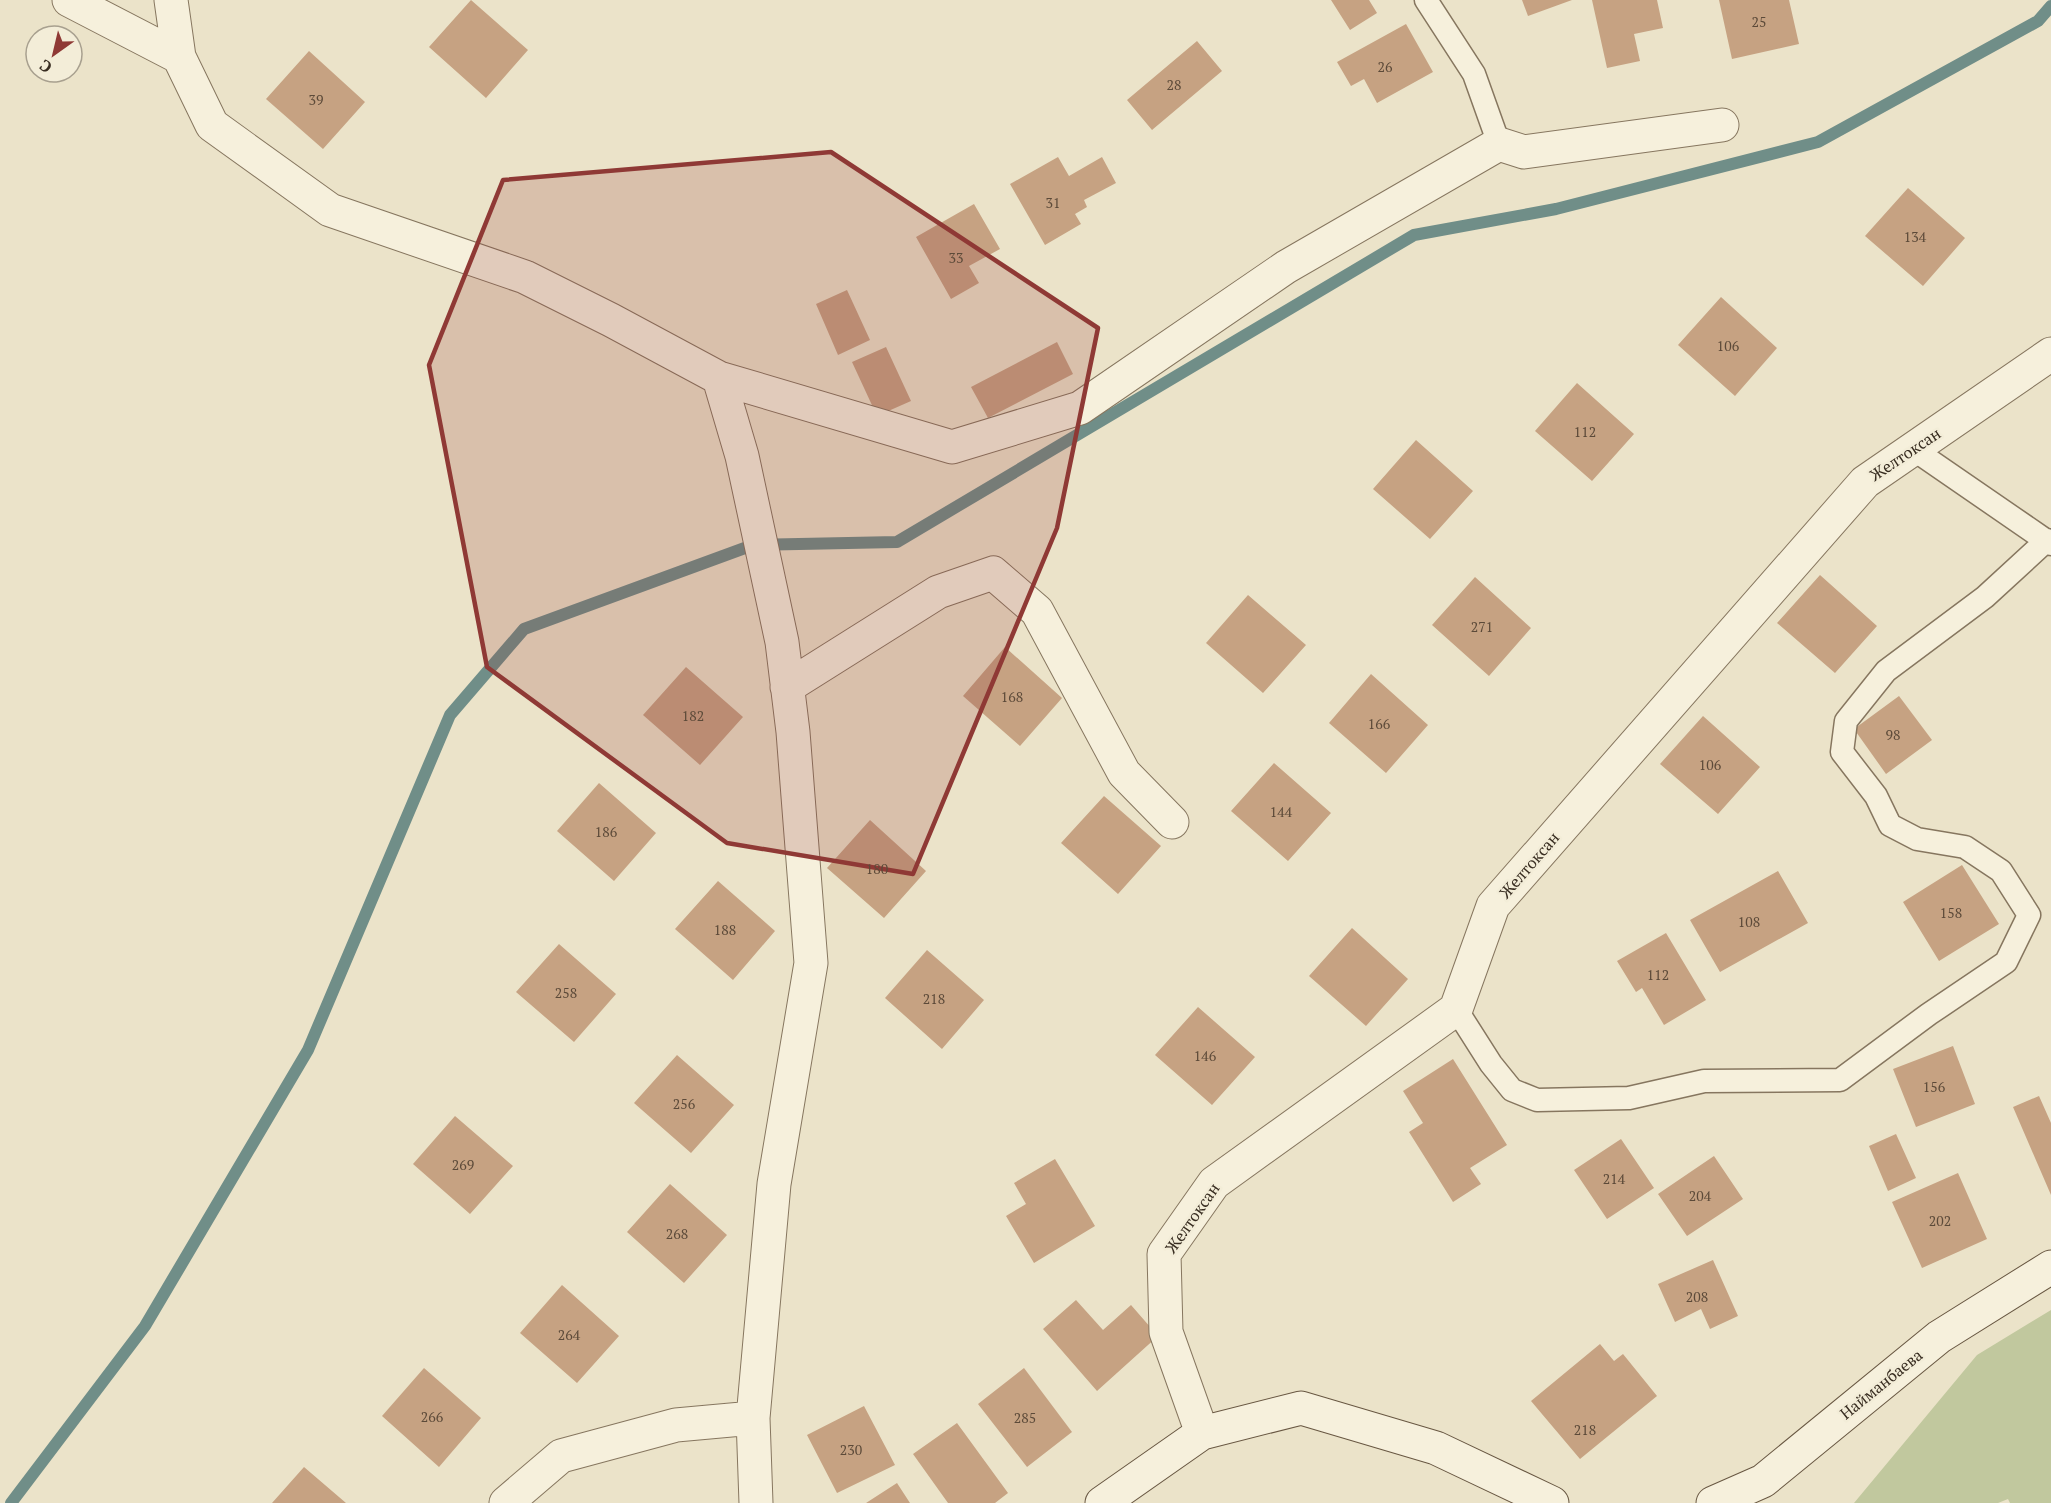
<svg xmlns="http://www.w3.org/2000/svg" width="2051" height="1503" viewBox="0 0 2051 1503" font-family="'PT Serif',serif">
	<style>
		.green { fill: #c1c89e }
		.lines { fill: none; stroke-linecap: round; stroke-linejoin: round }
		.stream { stroke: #708e88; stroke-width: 12 }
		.building { fill: #c6a282 }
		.lane-casing { stroke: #86765f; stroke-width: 25 }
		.street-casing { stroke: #86765f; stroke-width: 35 }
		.secondary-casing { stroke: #685742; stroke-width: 35 }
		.lane { stroke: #f6f0dc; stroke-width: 22 }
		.street { stroke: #f6f0dc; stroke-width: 33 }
		.secondary { stroke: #f6f0dc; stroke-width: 33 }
		.marked { fill: #8f3935; fill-opacity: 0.2; stroke: #8f3935; stroke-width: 4.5; stroke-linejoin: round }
		.labels { text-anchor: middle; stroke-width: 5; stroke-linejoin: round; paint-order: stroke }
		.number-label { font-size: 14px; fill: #5c4a39 }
		.street-label { font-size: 16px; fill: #382d21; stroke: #f3edd8 }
	</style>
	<rect width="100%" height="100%" fill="#ebe3c9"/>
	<path class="green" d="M2051 1310V1503H2010L2008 1499 1998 1503H1854L1977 1355Z"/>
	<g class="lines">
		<path class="stream" d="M11 1503 145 1326 308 1050 450 715 524 629 753 545 897 542 1414 235 1556 209 1818 142 2038 21 2051 6"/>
	</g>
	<path class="building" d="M471 0 528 50 486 98 429 47Z
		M1331 0H1369L1377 13 1350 30Z
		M1522 0H1572L1528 16Z
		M1592 0H1657L1663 28 1634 34 1640 61 1607 68Z
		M1719 0H1789L1799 44 1732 59Z
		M1406 24 1433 72 1377 103 1364 79 1351 86 1337 62Z
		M1197 41 1222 71 1152 130 1127 100Z
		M309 51 365 102 323 149 266 99Z
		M1058 157 1069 176 1102 157 1116 183 1084 200 1087 207 1075 214 1081 224 1045 245 1010 184Z
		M1908 188 1965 238 1923 286 1865 236Z
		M974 204 1000 249 969 266 979 283 951 299 916 237Z
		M847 290 870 340 838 355 816 304Z
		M1721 297 1777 348 1735 396 1678 345Z
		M1057 342 1073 374 988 418 971 387Z
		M886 347 911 401 877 416 852 362Z
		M1577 383 1634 434 1592 481 1535 431Z
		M1416 440 1473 491 1430 539 1373 489Z
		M1820 575 1877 626 1835 673 1777 623Z
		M1475 577 1531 628 1489 676 1432 625Z
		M1248 595 1306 645 1263 693 1206 643Z
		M1005 647 1062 698 1020 746 963 696Z
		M686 667 743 717 700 765 643 715Z
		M1371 674 1428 725 1386 773 1329 723Z
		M1899 696 1932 740 1886 774 1854 729Z
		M1703 716 1760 767 1718 814 1660 764Z
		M1274 763 1331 813 1288 861 1231 811Z
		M599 783 656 833 614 881 557 831Z
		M1104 796 1161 846 1118 894 1061 843Z
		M870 820 926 871 884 918 827 868Z
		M1962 865 1999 924 1939 961 1903 902Z
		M1778 871 1808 923 1720 972 1690 920Z
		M718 881 775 931 733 980 675 929Z
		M1352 928 1408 979 1366 1026 1309 976Z
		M1666 933 1706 1000 1664 1025 1642 988 1636 992 1617 961Z
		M559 944 616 994 574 1042 516 992Z
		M927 950 984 1000 942 1049 885 998Z
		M1198 1007 1255 1057 1212 1105 1155 1055Z
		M1953 1046 1975 1104 1916 1127 1893 1069Z
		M677 1055 734 1105 691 1153 634 1103Z
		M1453 1059 1507 1145 1470 1168 1481 1184 1453 1202 1409 1132 1423 1123 1403 1091Z
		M2039 1096 2051 1123V1195L2013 1107Z
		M455 1116 513 1166 470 1214 413 1164Z
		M1896 1134 1916 1178 1888 1191 1869 1146Z
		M1621 1139 1654 1188 1607 1219 1574 1170Z
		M1714 1156 1743 1199 1687 1236 1658 1194Z
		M1055 1159 1095 1226 1034 1263 1006 1216 1026 1204 1014 1183Z
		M1958 1173 1987 1239 1922 1268 1892 1202Z
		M670 1184 727 1235 684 1283 627 1232Z
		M1713 1260 1738 1316 1710 1329 1701 1309 1675 1322 1658 1284Z
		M562 1285 619 1336 577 1383 520 1333Z
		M1076 1300 1103 1330 1131 1305 1158 1336 1097 1391 1043 1329Z
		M1600 1344 1614 1361 1623 1354 1657 1396 1580 1459 1531 1401Z
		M424 1368 481 1418 439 1467 382 1416Z
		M1024 1368 1072 1432 1027 1467 978 1404Z
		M864 1406 895 1465 837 1493 807 1435Z
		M957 1423 1008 1493 995 1503H948L913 1454Z
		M304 1467 346 1503H272Z
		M897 1483 910 1503H866Z"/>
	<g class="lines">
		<g class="lane-casing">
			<path id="lane" d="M1426 0 1474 74 1499 144
				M1913 449 2051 544
				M1456 1009 1491 1064 1512 1090 1537 1100 1629 1098 1704 1081 1840 1080 1929 1014 2006 962 2029 915 2001 871 1965 847 1917 839 1890 825 1876 796 1842 752 1846 721 1886 671 1985 597 2047 540"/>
		</g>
		<g class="street-casing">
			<path id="street" d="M69 0 179 57
				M171 0 179 57 212 125 330 210 525 277 611 320 719 378 742 456 782 642 793 732 811 963 774 1184 753 1418 756 1503
				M719 378 952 447 1080 408 1286 267 1499 144 1524 152 1722 125
				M787 687 938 592 993 573 1037 611 1124 773 1172 822
				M1202 1433 1166 1332 1164 1254 1214 1183 1456 1009 1493 906 1865 482 2051 354
				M506 1503 561 1456 676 1425 753 1418"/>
		</g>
		<g class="secondary-casing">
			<path id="secondary" d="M1102 1503 1202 1433 1301 1408 1436 1448 1552 1503
				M1713 1503 1763 1481 1939 1337 2051 1267"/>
		</g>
		<use href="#lane" class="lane"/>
		<use href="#street" class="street"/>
		<use href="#secondary" class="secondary"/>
	</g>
	<path class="marked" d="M831 152 1098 328 1057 528 913 874 727 843 487 667 429 365 503 180Z"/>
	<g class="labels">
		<g class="number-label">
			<text x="1759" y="27">25</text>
			<text x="1385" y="72">26</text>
			<text x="1174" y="90">28</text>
			<text x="316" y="105">39</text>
			<text x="1053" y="208">31</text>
			<text x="1915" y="242">134</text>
			<text x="956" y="263">33</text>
			<text x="1728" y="351">106</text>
			<text x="1585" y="437">112</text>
			<text x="1482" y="632">271</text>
			<text x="1012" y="702">168</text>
			<text x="693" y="721">182</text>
			<text x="1379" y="729">166</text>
			<text x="1893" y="740">98</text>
			<text x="1710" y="770">106</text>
			<text x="1281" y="817">144</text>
			<text x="606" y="837">186</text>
			<text x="877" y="874">180</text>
			<text x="1951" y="918">158</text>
			<text x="1749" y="927">108</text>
			<text x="725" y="935">188</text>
			<text x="1658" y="980">112</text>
			<text x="566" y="998">258</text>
			<text x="934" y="1004">218</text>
			<text x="1205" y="1061">146</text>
			<text x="1934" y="1092">156</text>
			<text x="684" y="1109">256</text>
			<text x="463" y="1170">269</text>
			<text x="1614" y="1184">214</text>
			<text x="1700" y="1201">204</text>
			<text x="1940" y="1226">202</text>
			<text x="677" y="1239">268</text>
			<text x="1697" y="1302">208</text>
			<text x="569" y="1340">264</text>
			<text x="432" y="1422">266</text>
			<text x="1025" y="1423">285</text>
			<text x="1585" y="1435">218</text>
			<text x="851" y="1455">230</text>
		</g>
		<g class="street-label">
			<text transform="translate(1905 454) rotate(-34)" y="6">Желтоксан</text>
			<text transform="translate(1529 865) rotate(-49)" y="6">Желтоксан</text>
			<text transform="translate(1192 1218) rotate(-55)" y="6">Желтоксан</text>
			<text transform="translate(1881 1384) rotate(-39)" y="6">Найманбаева</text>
		</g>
	</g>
	<g transform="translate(54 54) rotate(214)"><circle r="28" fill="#f3edd8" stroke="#a8a08f" stroke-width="1.5"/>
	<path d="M0-4.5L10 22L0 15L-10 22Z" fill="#8f3935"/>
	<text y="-9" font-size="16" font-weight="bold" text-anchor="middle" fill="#382d21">С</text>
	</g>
</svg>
